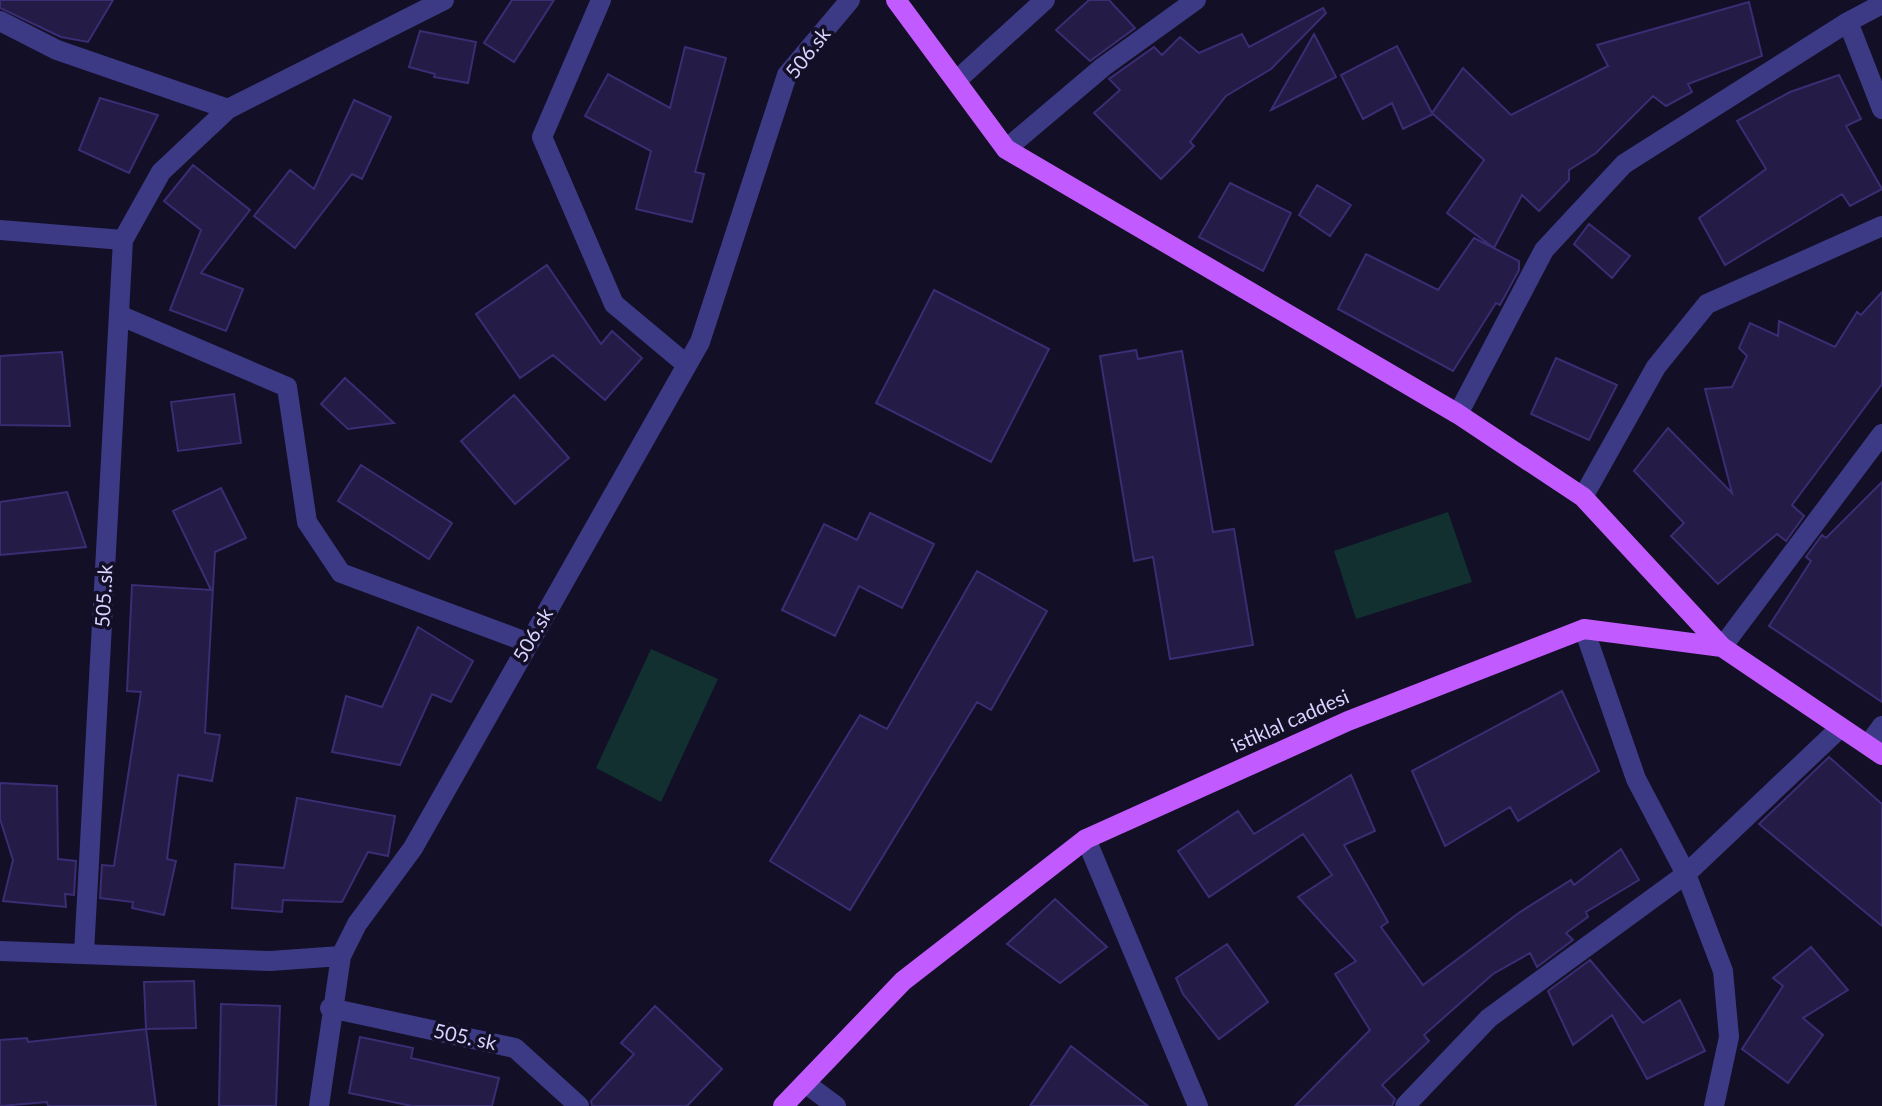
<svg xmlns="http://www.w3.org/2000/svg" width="1882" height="1106" viewBox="0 0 1882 1106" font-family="Lato,sans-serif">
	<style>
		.green { fill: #12302f }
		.building { fill: #241b47; stroke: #3b2d73; stroke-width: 2 }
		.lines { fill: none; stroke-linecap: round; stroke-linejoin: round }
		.minor { stroke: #3d3a85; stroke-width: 20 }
		.major { stroke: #c25bff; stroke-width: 20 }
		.labels { text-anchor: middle; stroke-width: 7; stroke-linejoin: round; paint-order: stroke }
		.street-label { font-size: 20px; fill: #d9d4ff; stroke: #130f26 }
	</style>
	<rect width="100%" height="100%" fill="#130f26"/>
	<path class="green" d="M1448 512 1472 582 1356 619 1334 551Z
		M651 649 718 679 661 802 596 768Z"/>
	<path class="building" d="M0 0H113L88 42 61 37 0 8Z
		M512 0H554L514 62 484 43Z
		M1089 0H1109L1135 28 1090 61 1056 30Z
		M1749 2 1762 56 1688 84 1692 92 1666 106 1653 96 1596 153 1569 170V180L1539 211 1522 195 1494 248 1447 213 1484 160 1433 114 1403 129 1392 103 1363 119 1341 75 1397 46 1432 113 1463 68 1511 115 1608 66 1597 45Z
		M1323 8 1326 13 1271 69 1226 96 1190 142 1194 146 1161 179 1094 113 1120 90 1109 79 1154 47 1162 55 1180 37 1199 53 1242 34 1249 47Z
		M420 31 476 42 468 83 434 77 435 74 409 67Z
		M1314 34 1336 77 1271 110Z
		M685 47 726 58 695 172 704 174 692 222 636 209 651 151 585 116 608 74 670 108Z
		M1839 75 1861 119 1846 126 1882 189 1850 206 1842 194 1725 265 1699 218 1766 169 1737 121 1790 92Z
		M100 98 158 115 129 173 79 150Z
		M354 100 391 117 362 179 352 174 295 248 254 216 290 170 314 189Z
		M193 165 250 210 201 273 243 289 226 331 170 310 201 230 164 201Z
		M1230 183 1291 213 1263 271 1199 237Z
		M1317 185 1351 205 1330 236 1299 215Z
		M1589 224 1630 256 1612 278 1574 244Z
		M1474 238 1519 261V270L1500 305 1496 303 1453 371 1338 309 1366 254 1438 290Z
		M547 265 601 344 612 331 642 358 605 400 553 355 520 378 476 314Z
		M934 290 1049 349 991 462 876 403Z
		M1882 292V384L1792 505 1804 516 1786 541 1777 534 1718 584 1671 536 1684 523 1634 471 1668 428 1732 493 1705 389 1732 387 1747 356 1739 348 1750 323 1778 336 1779 321 1835 347 1857 312 1861 315Z
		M1136 350 1138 359 1182 351 1213 532 1234 529 1253 645 1170 659 1153 557 1134 561 1100 356Z
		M62 352 70 426 0 425V356Z
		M1556 358 1617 385 1589 440 1531 414Z
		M345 378 394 423 348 429 321 404Z
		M234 394 241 443 178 451 171 402Z
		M514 395 569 458 515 504 461 441Z
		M361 465 452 523 429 559 338 501Z
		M1882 482V702L1769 626 1811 561 1806 557 1822 535 1826 538Z
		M221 488 246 538 215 552 205 733 220 735 212 781 178 775 167 859 176 861 164 915 132 908 133 902 100 898 102 865 114 866 141 692 127 691 132 585 211 590 173 511Z
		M67 492 86 547 0 555V502Z
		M870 513 934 544 902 608 859 586 835 636 782 610 824 524 857 540Z
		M977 571 1047 611 991 710 977 702 850 910 770 861 860 715 887 729Z
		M418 627 473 661 451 702 432 694 400 765 332 752 346 696 382 707Z
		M1562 691 1599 771 1518 821 1510 807 1445 846 1412 771Z
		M1829 757 1882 804V926L1759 824Z
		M1351 775 1375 831 1344 845 1388 922 1381 927 1423 985 1520 912 1571 880 1574 885 1621 849 1639 880 1586 912 1588 917 1566 933 1573 940 1537 967 1530 953 1493 974 1424 1035 1429 1041 1382 1085 1395 1099 1392 1106H1295L1370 1030 1335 974 1356 961 1298 897 1332 875 1303 834 1209 897 1178 851 1238 811 1254 834Z
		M0 783 57 786 58 859 76 861 74 895 65 894 66 907 3 901 13 860 0 819Z
		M297 798 395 816 388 856 368 852 342 902 283 900 282 912 232 908 235 864 284 868Z
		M1055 899 1107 947 1060 983 1007 944Z
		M1227 944 1268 1002 1219 1039 1183 994 1176 978Z
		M1811 947 1848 990 1803 1018 1823 1035 1788 1083 1742 1049 1783 986 1773 978Z
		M1590 960 1643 1023 1680 1000 1705 1051 1647 1079 1612 1015 1573 1045 1548 991Z
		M194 981 196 1028 146 1029 144 982Z
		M221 1004 280 1006 276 1106H219Z
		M655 1006 722 1069 687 1106H592L591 1101 634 1054 621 1043Z
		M146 1029 156 1106H48L47 1102 0 1106V1040L27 1038 28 1042Z
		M360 1037 413 1048 411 1058 499 1078 492 1106H412L349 1093Z
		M1071 1046 1148 1106H1030Z"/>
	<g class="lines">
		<path class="minor" d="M601 0 542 137 614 304 687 365
			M0 21 57 50 228 109
			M1848 22 1882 109
			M956 81 1045 0
			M1006 149 1103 67 1196 0
			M0 230 123 240 161 172 228 109 444 0
			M119 315 287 387 307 522 341 573 529 643
			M1458 414 1544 250 1624 164 1848 22 1882 4
			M1583 497 1656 367 1707 304 1882 226
			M1584 629 1636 779 1686 874 1723 971 1729 1037 1714 1106
			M1722 647 1882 434
			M1868 745 1882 726
			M1086 839 1198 1106
			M0 951 270 961 341 956 357 924 413 848 700 342 787 75 850 0
			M84 953 123 240
			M330 1008 515 1048 579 1106
			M805 1083 836 1106
			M319 1106 341 956
			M1405 1106 1489 1018 1686 874 1840 728"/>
		<path class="major" d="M896 0 1006 149 1458 414 1583 497 1722 647
			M783 1106 903 981 1086 839 1348 721 1584 629 1722 647 1882 755"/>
	</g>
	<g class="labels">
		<g class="street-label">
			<text transform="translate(808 53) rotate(-52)" y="7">506.sk</text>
			<text transform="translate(104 596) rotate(-87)" y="7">505..sk</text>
			<text transform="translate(533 635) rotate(-60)" y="7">506.sk</text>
			<text transform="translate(1290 721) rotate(-24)" y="7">istiklal caddesi</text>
			<text transform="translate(465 1037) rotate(12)" y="7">505. sk</text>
		</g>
	</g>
</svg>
